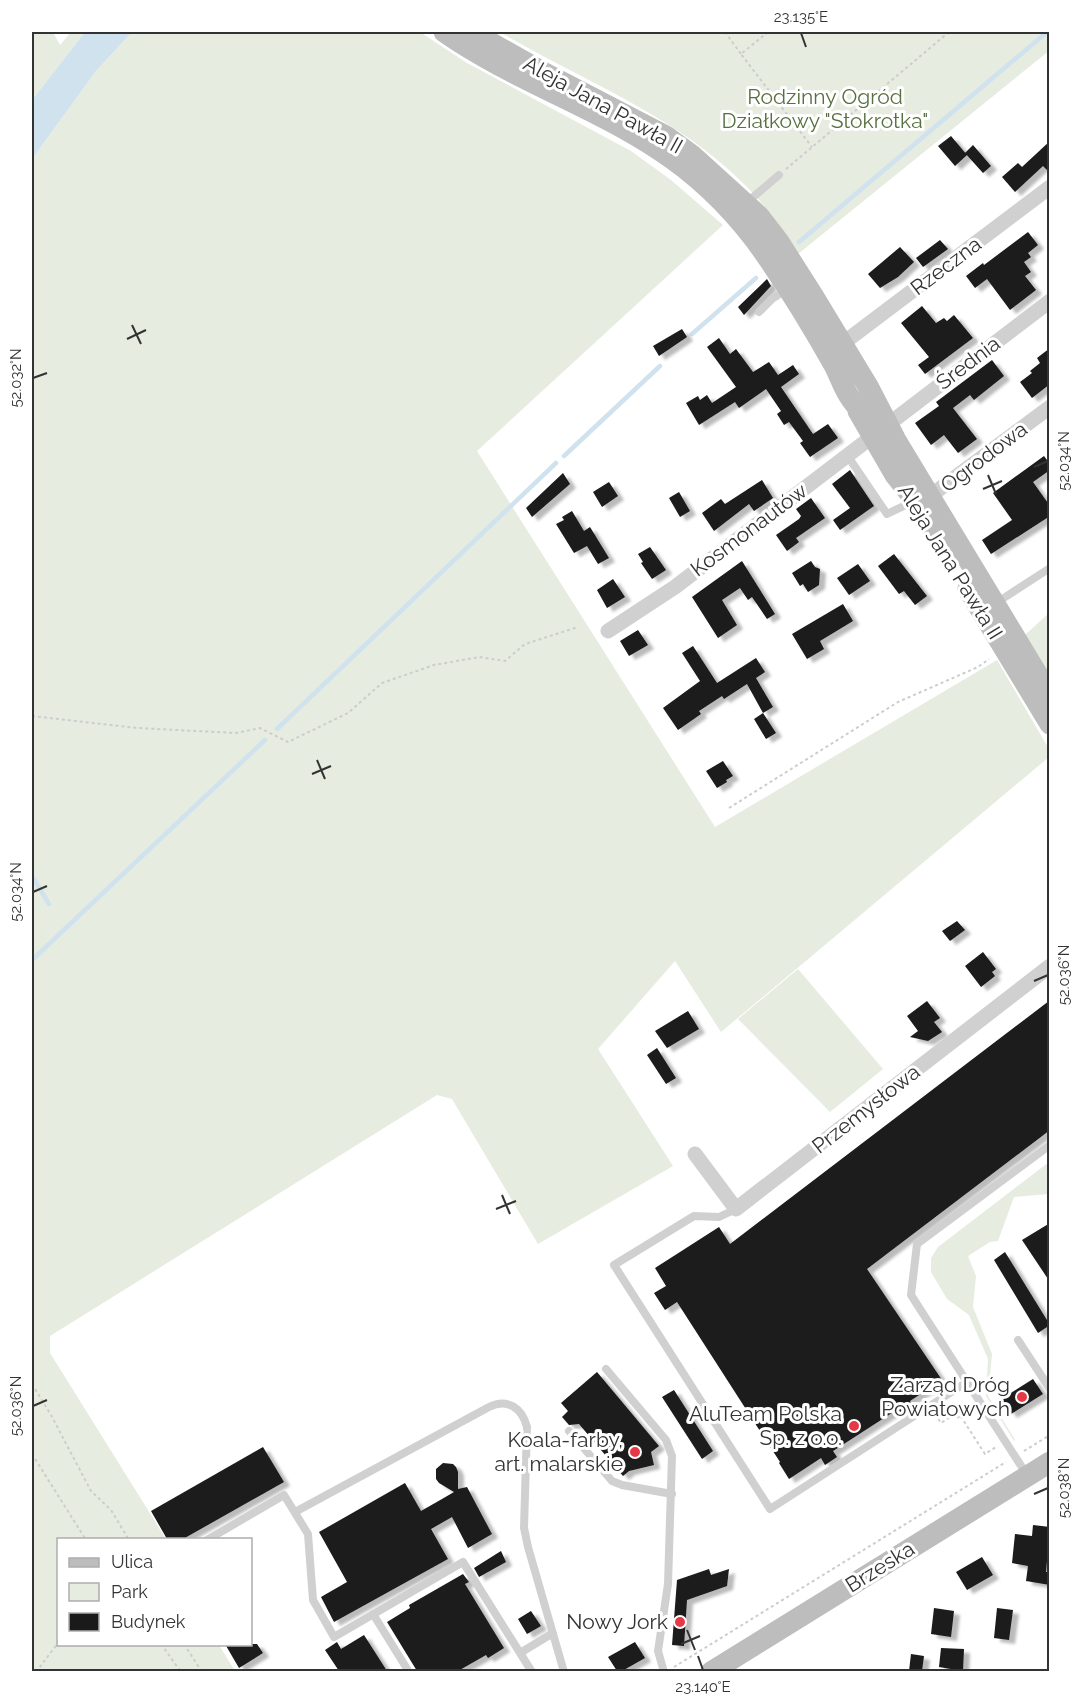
<svg xmlns="http://www.w3.org/2000/svg" width="1081" height="1703" viewBox="0 0 1081 1703" font-family="Raleway,sans-serif">
	<style>
		.green { fill: #e6ecdf }
		.water { fill: #cfe2ee }
		.lines { fill: none; stroke-linecap: round; stroke-linejoin: round }
		.stream { stroke: #cfe2ee; stroke-width: 4.5 }
		.building { fill: #1a1a1a; filter: url(#shadow) }
		.path { stroke: #cdcdcd; stroke-width: 2; stroke-dasharray: 3 3; stroke-linecap: butt }
		.lane { stroke: #d0d0d0; stroke-width: 8 }
		.street { stroke: #d0d0d0; stroke-width: 15 }
		.secondary { stroke: #bdbdbd; stroke-width: 21 }
		.ticks { fill: none; stroke: #333; stroke-width: 2 }
		.poi-dot { fill: #e63946; stroke: #fff; stroke-width: 2 }
		.labels { text-anchor: middle; stroke-width: 6; stroke-linejoin: round; paint-order: stroke }
		.park-label { font-size: 21px; fill: #56703f; stroke: #fff }
		.street-label { font-size: 21px; fill: #333; stroke: #fff }
		.poi-label { font-size: 21px; fill: #333; stroke: #fff; text-anchor: end }
		.neatline { fill: none; stroke: #333; stroke-width: 2 }
		.ticks-label { font-size: 15px; text-anchor: middle; fill: #333 }
	</style>
	<defs>
		<filter id="shadow"><feDropShadow dx="6" dy="4" stdDeviation="1.5" flood-color="#0004"/></filter>
	</defs>
	<rect width="100%" height="100%" fill="#fff"/>
	<path class="green" d="M32 32H53L60 45 71 32H85L32 100Z
		M132 32H420L467 63 631 151 671 180 723 225 477 451 715 827 997 660 1049 749V757L721 1032 675 961 598 1049 673 1166 538 1244 452 1099 437 1095 50 1336V1353L166 1539 58 1540V1644L219 1645 235 1671 32 1672V159L96 71Z
		M500 32H1049L1050 50 798 254C782 230 766 206 745 185 676 115 583 81 500 32Z
		M1049 613V676L1025 635Z
		M798 969 883 1069 830 1112 738 1019Z
		M1049 1162V1194L1014 1197 998 1241 990 1242 968 1256 976 1276 973 1307 992 1354 988 1396 1015 1440 1014 1441 986 1396 988 1359 969 1315 947 1299 931 1272V1258L938 1247Z"/>
	<path class="water" d="M85 32H132L96 71 32 159V100Z"/>
	<g class="lines">
		<path class="stream" d="M799 242 1047 32
			M692 334 756 278
			M564 456 660 366
			M277 729 556 463
			M32 876 49 904
			M32 960 265 740"/>
	</g>
	<path class="building" d="M951 136 967 155 955 166 938 146Z
		M1050 141V173L1043 166 1015 192 1002 177 1018 163 1022 167Z
		M973 145 991 166 983 173 965 153Z
		M1028 232 1038 245 1028 253 1031 257 1024 262 1031 272 1025 276 1036 290 1010 310 987 279 975 288 966 276 983 263 984 265Z
		M940 240 948 249 923 267 916 258Z
		M900 247 914 262 898 277 880 288 868 274Z
		M767 279 771 286 744 315 738 307Z
		M922 306 936 323 944 318 947 321 954 315 973 338 925 374 918 365 929 357 901 323Z
		M682 329 687 337 659 356 653 346Z
		M719 338 730 354 736 349 753 372 769 362 778 375 793 365 799 374 781 387 813 434 828 424 838 438 810 457 800 443 803 441 789 422 784 425 777 414 781 411 766 389 739 408 735 402 699 425 686 403 698 396 700 400 707 395 712 403 736 387 707 347Z
		M1050 348V384L1032 398 1020 382 1032 373 1030 371 1040 363 1037 358Z
		M992 360 1004 376 974 400 970 395 953 408 977 439 958 453 944 435 931 445 915 423 939 406 936 402Z
		M1044 456 1050 464V470L1033 482 1050 506V516L991 554 982 540 1012 520 993 493Z
		M850 470 874 506 840 530 833 520 850 508 832 484Z
		M563 473 570 484 532 517 526 508Z
		M762 480 773 498 754 511 749 504 714 531 702 513 721 499 725 504Z
		M609 482 618 496 602 507 593 492Z
		M679 492 690 511 680 517 669 498Z
		M811 498 825 518 796 538 799 542 787 551 776 535 799 519 801 516 796 509Z
		M572 511 584 531 590 527 609 558 598 564 587 546 574 553 556 524 564 520 562 517Z
		M650 547 666 570 652 579 641 563 643 562 638 554Z
		M894 554 927 596 915 605 904 591 899 594 878 566Z
		M742 561 775 614 767 619 752 597 748 600 740 588 722 600 737 625 718 638 692 597Z
		M811 561 815 567 820 569 819 585 808 592 803 584 800 586 792 573Z
		M858 564 870 581 849 595 837 578Z
		M613 579 625 597 607 608 597 590Z
		M843 604 853 621 820 641 824 649 807 659 792 634Z
		M638 630 648 645 629 656 620 641Z
		M693 646 717 683 756 658 765 672 756 678 773 707 763 713 747 684 724 699 722 696 699 711 701 714 678 730 663 708 700 681 682 653Z
		M763 713 776 733 766 739 754 719Z
		M723 761 733 776 726 780 727 782 717 788 706 771Z
		M957 921 965 930 950 941 942 931Z
		M983 952 996 969 992 972 995 976 981 987 965 966Z
		M927 1001 940 1018 934 1022 942 1032 928 1041 910 1037 918 1031 907 1016Z
		M1049 1001 1050 1130 867 1269 942 1380 910 1401 914 1408 902 1415 898 1409 833 1451 837 1457 825 1465 821 1458 789 1479 779 1463 780 1462 677 1302 665 1310 654 1293 666 1286 655 1268 719 1227 730 1244Z
		M688 1011 699 1029 667 1048 655 1031Z
		M657 1048 676 1078 666 1084 647 1055Z
		M1050 1223V1282L1022 1240Z
		M1005 1252 1050 1325 1038 1333 994 1260Z
		M597 1372 659 1446 651 1452 654 1465 629 1471 623 1476 579 1424 569 1425 562 1417 568 1411 561 1403Z
		M1033 1379 1043 1394 1011 1414 1001 1399Z
		M674 1390 713 1451 702 1459 662 1397Z
		M263 1447 284 1482 183 1539H167L151 1511Z
		M443 1463 453 1464 456 1467 458 1472V1489L467 1487 492 1534 468 1548 452 1517 431 1529 448 1559 334 1622 321 1597 347 1582 319 1532 405 1483 421 1511 442 1499 454 1492 439 1483 436 1479V1469Z
		M1033 1525 1050 1527 1046 1572H1050V1585L1026 1581 1028 1566 1012 1563 1015 1534 1032 1536Z
		M501 1551 506 1562 479 1577 474 1568Z
		M982 1557 993 1575 967 1590 956 1572Z
		M709 1569 711 1575 729 1569 727 1586 687 1600 684 1646 672 1645 677 1580Z
		M463 1574 469 1582 465 1584 504 1648 488 1658 486 1655 458 1671H417L387 1622 410 1608 409 1605Z
		M934 1608 954 1611 951 1637 931 1634Z
		M997 1608 1013 1610 1009 1640 994 1638Z
		M531 1611 541 1626 527 1634 518 1619Z
		M364 1635 387 1671H339L325 1650 337 1642 341 1649Z
		M635 1642 645 1658 622 1671H617L608 1657Z
		M225 1644H257L263 1653 239 1668Z
		M941 1648 964 1649 963 1671 939 1667Z
		M911 1654 924 1656 922 1671H909Z"/>
	<g class="lines">
		<path class="path" d="M725 32 741 54
			M768 32 741 54 812 147
			M786 169 949 32
			M32 716 137 728 236 733 260 728 288 742 348 713 382 683 434 665 479 657 505 661 525 644 578 627
			M729 808 898 702 978 667 989 659
			M32 1384 51 1415 91 1491 111 1510 129 1540
			M935 1414 941 1423 958 1412 985 1454 996 1447
			M957 1418 973 1408
			M1024 1451 1050 1435
			M32 1454 86 1540
			M161 1644 181 1672
			M184 1644 202 1672
			M674 1667 1006 1462
			M36 1672 58 1643"/>
		<path class="lane" d="M746 203 779 175
			M759 312 772 299 786 290
			M847 455 887 514 914 501
			M996 603 1050 568
			M736 1209 719 1217 694 1216 614 1265 770 1509 967 1382
			M1018 1340 1050 1389
			M606 1369 666 1440 672 1456 668 1584 658 1651 664 1672
			M569 1431 612 1481 622 1485 672 1494
			M1027 1475 911 1295 917 1244 1050 1145
			M295 1512 489 1407C508 1398 522 1408 527 1427L524 1528 528 1547 564 1672
			M207 1540 284 1495 308 1534 313 1600 334 1637 463 1562 532 1672
			M373 1614 409 1672
			M520 1653 553 1633"/>
		<path class="street" d="M842 344 1050 187
			M922 502 1050 407
			M608 631 675 587 1050 301
			M695 1154 736 1209 1050 966"/>
		<path class="secondary" d="M444 32C511 79 591 105 659 150 696 174 728 205 755 240 784 280 811 324 835 367 840 377 844 390 851 399 860 412 872 422 887 425
			M472 32 541 71 666 136 693 156 759 216 779 242 814 297 869 388 897 442 1050 695
			M858 411 895 475 918 504 931 527
			M968 589 1050 724
			M711 1672 1050 1462"/>
	</g>
	<path class="ticks" d="M801 33 806 47M132 325 141 344M127 339 146 330M33 378 47 373M1034 467 1048 461M988 475 996 494M983 489 1002 481M317 760 325 779M312 774 331 766M33 892 47 886M1034 981 1048 975M502 1195 510 1214M496 1209 516 1201M33 1406 47 1400M1034 1494 1048 1488M687 1630 695 1650M681 1644 700 1636M698 1656 703 1670"/>
	<g class="poi-dot">
		<circle cx="1022" cy="1397" r="6"/>
		<circle cx="854" cy="1426" r="6"/>
		<circle cx="635" cy="1452" r="6"/>
		<circle cx="680" cy="1622" r="6"/>
	</g>
	<g class="labels">
		<g class="park-label">
			<text x="825" y="104">Rodzinny Ogród<tspan x="825" dy="24">Działkowy "Stokrotka"</tspan></text>
		</g>
		<g class="street-label">
			<text transform="translate(603 105) rotate(29)" y="7">Aleja Jana Pawła II</text>
			<text transform="translate(946 266) rotate(-37)" y="7">Rzeczna</text>
			<text transform="translate(968 363) rotate(-37)" y="7">Średnia</text>
			<text transform="translate(984 457) rotate(-37)" y="7">Ogrodowa</text>
			<text transform="translate(749 530) rotate(-37)" y="7">Kosmonautów</text>
			<text transform="translate(950 562) rotate(58)" y="7">Aleja Jana Pawła II</text>
			<text transform="translate(866 1109) rotate(-38)" y="7">Przemysłowa</text>
			<text transform="translate(880 1567) rotate(-32)" y="7">Brzeska</text>
		</g>
		<g class="poi-label">
			<text x="1010" y="1392">Zarząd Dróg<tspan x="1010" dy="24">Powiatowych</tspan></text>
			<text x="842" y="1421">AluTeam Polska<tspan x="842" dy="24">Sp. z o.o.</tspan></text>
			<text x="623" y="1447">Koala-farby,<tspan x="623" dy="24">art. malarskie</tspan></text>
			<text x="668" y="1629">Nowy Jork</text>
		</g>
	</g>
	<rect width="1081" height="1703" fill="none" stroke="#ffffff" stroke-width="66"/>
	<rect x="57" y="1538" width="195" height="108" fill="#ffffff" stroke="#adadad" stroke-width="1.5"/>
	<rect x="69" y="1558" width="30" height="9" fill="#bdbdbd" stroke="#adadad" stroke-width="1.5"/>
	<text x="111" y="1568" font-size="18" fill="#333333">Ulica</text>
	<rect x="69" y="1583" width="30" height="18" fill="#e6ecdf" stroke="#adadad" stroke-width="1.5"/>
	<text x="111" y="1598" font-size="18" fill="#333333">Park</text>
	<rect x="69" y="1613" width="30" height="18" fill="#1a1a1a" stroke="#adadad" stroke-width="1.5"/>
	<text x="111" y="1628" font-size="18" fill="#333333">Budynek</text>
	<rect x="33" y="33" width="1015" height="1637" class="neatline"/>
	<g class="ticks-label">
		<text x="801" y="22">23.135°E</text>
		<text transform="translate(16 378) rotate(-90)" y="5">52.032°N</text>
		<text transform="translate(1064 461) rotate(-90)" y="5">52.034°N</text>
		<text transform="translate(16 892) rotate(-90)" y="5">52.034°N</text>
		<text transform="translate(1064 975) rotate(-90)" y="5">52.036°N</text>
		<text transform="translate(16 1406) rotate(-90)" y="5">52.036°N</text>
		<text transform="translate(1064 1488) rotate(-90)" y="5">52.038°N</text>
		<text x="703" y="1692">23.140°E</text>
	</g>
</svg>
